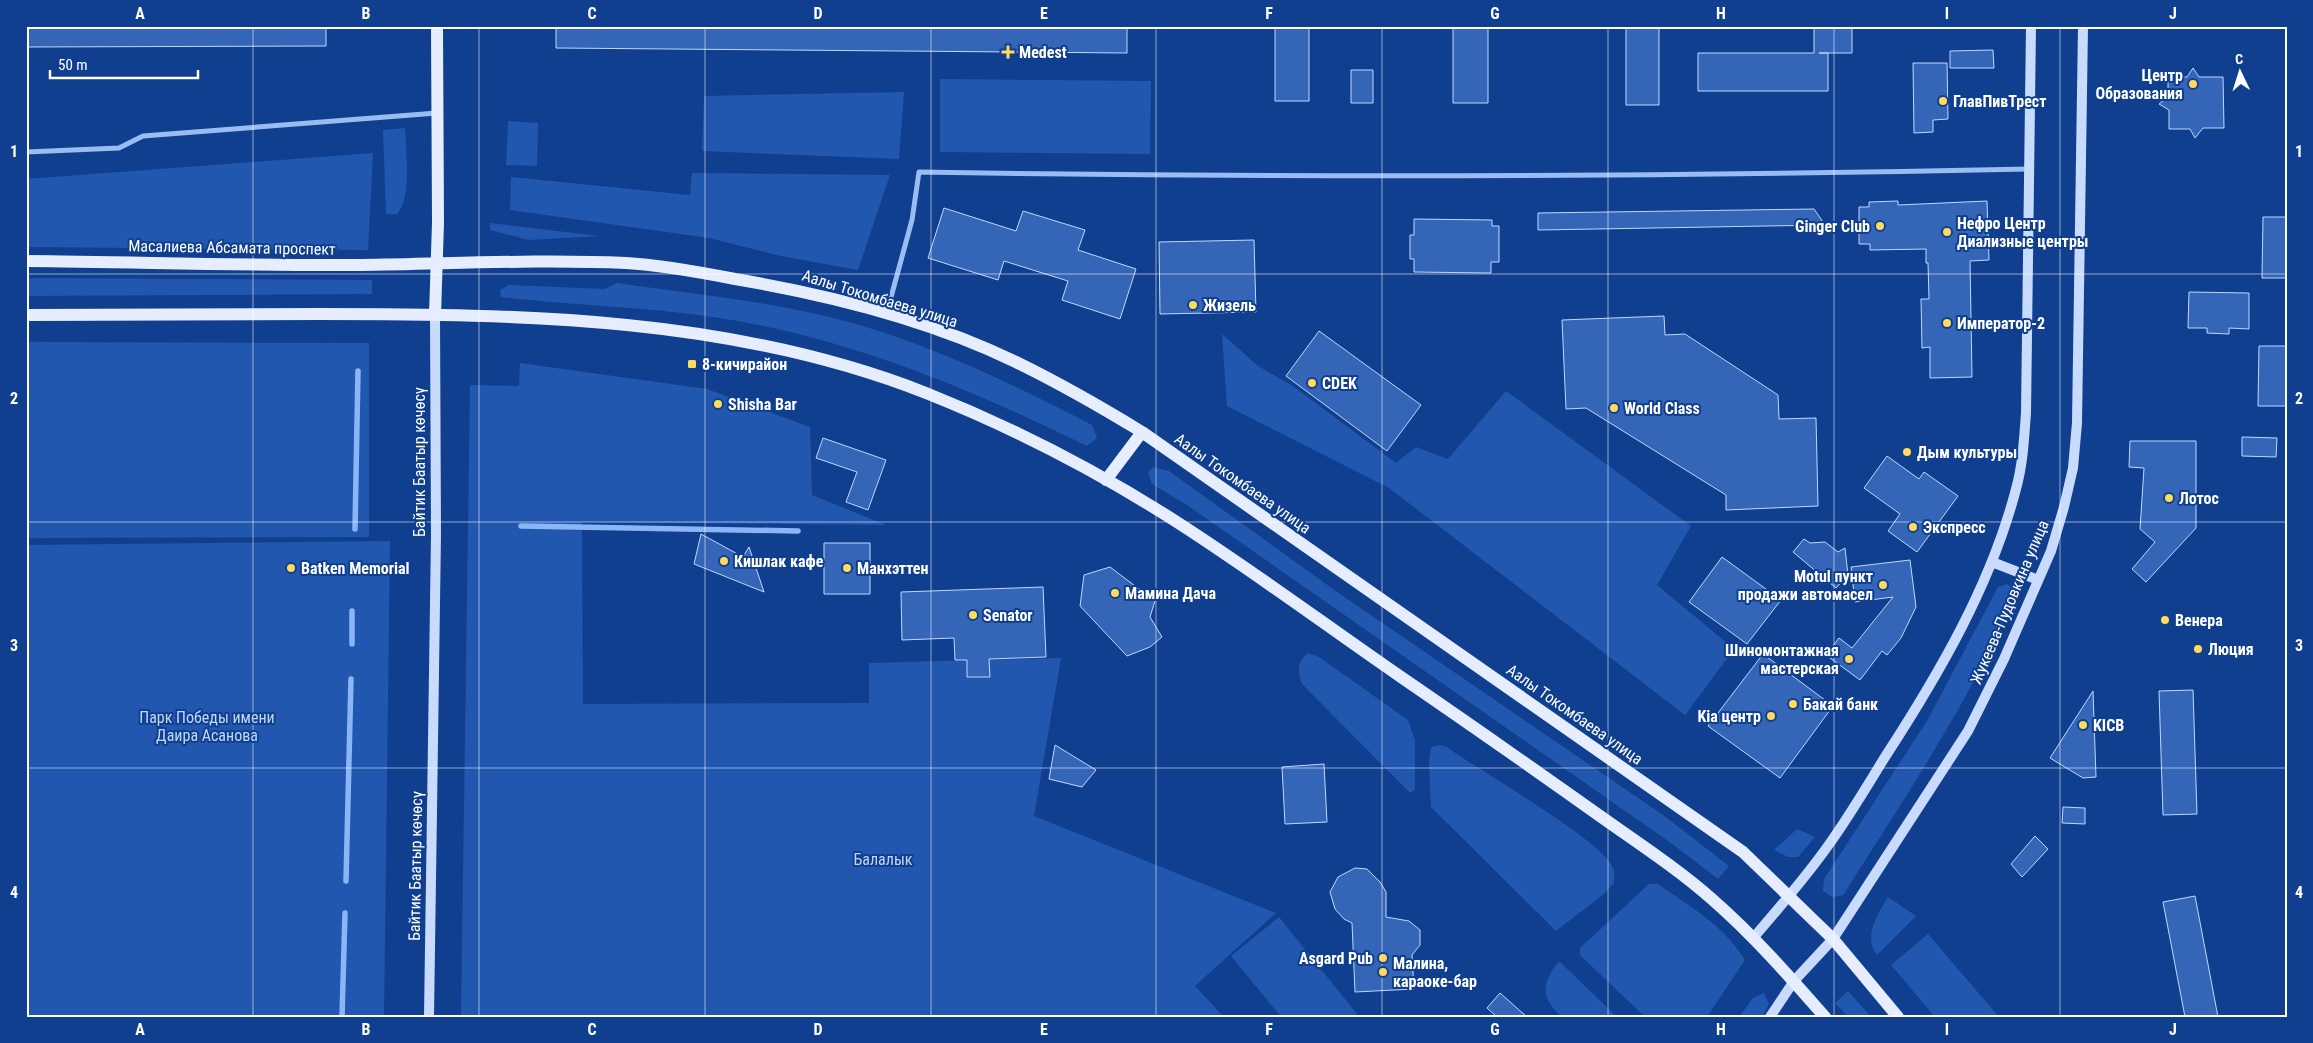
<svg xmlns="http://www.w3.org/2000/svg" width="2313" height="1043" viewBox="0 0 2313 1043" font-family="'Roboto Condensed',sans-serif">
	<style>
		.green { fill: #2157af }
		.lines { fill: none; stroke-linecap: round; stroke-linejoin: round }
		.stream { stroke: #8bb5f7; stroke-width: 5.5 }
		.building { fill: #3465b7; stroke: #c1d8fe }
		.street { stroke: #99bcf3; stroke-width: 5 }
		.secondary { stroke: #c9dbfd; stroke-width: 10 }
		.primary { stroke: #e5edff; stroke-width: 12 }
		.grid { fill: none; stroke: #fff; stroke-width: 1; stroke-opacity: 0.55 }
		.poi-dot { fill: #ffdb5b; stroke: #103f8f; stroke-width: 2 }
		.labels { text-anchor: middle; stroke-width: 4; stroke-linejoin: round; paint-order: stroke }
		.poi-label { font-size: 16px; font-weight: bold; fill: #fff; stroke: #103f8f; text-anchor: start }
		.street-label { font-size: 16px; fill: #fff; stroke: #103f8f }
		.park-label { font-size: 16px; fill: #c1d8fe; stroke: #103f8f }
		.neatline { fill: none; stroke: #fff; stroke-width: 2 }
		.grid-label { font-size: 16px; text-anchor: middle; font-weight: bold; fill: #fff }
	</style>
	<rect width="100%" height="100%" fill="#103f8f"/>
	<path class="green" d="M940 79 1151 81 1150 154 940 152Z
		M904 92 899 159 702 151 704 96Z
		M508 121 538 123 537 166 506 165Z
		M405 128C406 152 412 197 397 214H386L383 130Z
		M373 153 368 250 26 247V179Z
		M692 173 890 175 858 270 781 256 709 238 510 210 511 177 690 195Z
		M490 223 599 236 529 240 490 230Z
		M26 278 372 280V294L26 296Z
		M617 283C698 295 783 302 863 326 942 350 1019 387 1092 425L1097 438 1087 446C980 394 871 347 753 324 670 307 585 307 501 297L500 290 509 285 605 289Z
		M1222 334 1258 366 1293 386 1396 463 1416 447 1448 459 1506 391 1691 526 1657 585 1734 649 1685 715 1389 488 1227 406Z
		M26 342 369 343V537L26 538Z
		M520 363 707 389 810 427 812 495 886 525 582 522 583 704 869 703V663L1061 658 1034 816 1276 913 1195 986 1224 1017H461L470 385 519 386Z
		M1153 467 1169 471 1340 594 1663 815 1729 866 1718 879 1671 843 1187 505 1152 484 1148 473Z
		M390 541 384 1017H26V545Z
		M2007 584 2013 588 2016 596C1969 702 1905 798 1843 895L1832 897 1823 891 1824 879 1927 721 1998 587Z
		M1308 653 1319 657 1408 720 1415 740V790L1410 793 1302 684C1297 671 1297 662 1308 653Z
		M1440 745 1447 747C1479 771 1601 839 1613 868 1615 872 1614 879 1614 883L1604 894 1556 931 1431 807 1429 761 1431 747Z
		M1797 829 1815 837 1798 857H1788L1774 850Z
		M1649 884H1658C1689 906 1725 926 1745 960L1707 1017H1645L1580 955V948Z
		M1888 897 1916 916 1877 955C1862 937 1879 912 1888 897Z
		M1279 917 1357 1014 1354 1017H1281L1231 956Z
		M1928 934 1999 1017H1935L1891 965Z
		M1559 961 1617 1017H1562C1540 997 1541 984 1559 961Z
		M1848 991 1871 1017H1848L1835 1003Z
		M1764 993 1769 1004 1762 1017H1739L1753 998Z"/>
	<g class="lines">
		<path class="stream" d="M521 526 798 531
			M355 529 358 371
			M352 644V611
			M346 881 351 679
			M342 1017 345 913"/>
	</g>
	<path class="building" d="M26 26H326V46L26 47Z
		M556 26H1127V53L556 48Z
		M1275 26H1309V101H1275Z
		M1453 26H1488V103H1453Z
		M1626 26H1659V105H1626Z
		M1814 26H1852V53H1819H1828V91H1698V53H1814Z
		M1993 50 1994 68H1950V51Z
		M1913 63H1947L1948 119 1933 120V132L1914 133Z
		M2193 68 2199 77H2223L2224 128H2203L2195 138 2190 129H2169V110L2159 104 2168 97V78L2187 77Z
		M1351 70H1373V103H1351Z
		M1898 201V205L1987 201 1989 260 1970 261 1972 377 1930 378V347L1922 348 1921 299H1929L1928 263H1926V249L1870 250V244H1859V207H1869V202Z
		M944 208 1016 231 1023 211 1085 230 1078 250 1136 269 1120 319 1062 300 1068 281 1004 261 998 280 928 258Z
		M1814 209 1825 225 1538 230V213Z
		M2263 217H2287V278H2262Z
		M1414 219 1492 220V226H1499V262H1491V273L1414 272V259H1410V235H1414Z
		M1254 240 1256 312 1160 314 1159 242Z
		M2189 292 2249 293V329L2229 328V334L2207 333V328H2188Z
		M1664 316 1665 335 1685 334 1778 395 1779 419 1816 418 1818 506 1726 510V495L1586 408 1566 409 1562 320Z
		M1319 331 1421 405 1387 451 1286 376Z
		M2259 346H2287V406H2258Z
		M2242 437 2277 438 2276 457 2242 456Z
		M823 438 886 460 868 510 846 502 857 472 816 458Z
		M2130 441H2196V528L2146 582 2132 569 2155 542 2140 529 2144 468 2129 467Z
		M1887 456 1919 479 1924 472 1958 496 1917 552 1888 531 1900 514 1864 488Z
		M701 534 743 557 749 547 764 592 694 564Z
		M1804 539 1810 543 1825 542 1838 552 1845 548 1848 575 1836 588 1793 552Z
		M824 543H870V594H824Z
		M1722 557 1781 600 1747 644 1689 602Z
		M1910 560 1916 607 1901 638 1887 655 1882 651 1860 680 1826 655 1839 638 1852 648 1893 597 1855 602 1851 567Z
		M1110 567 1155 601 1150 617 1162 637 1150 647 1127 656 1080 606 1084 575Z
		M1043 587 1046 657 989 659 990 677H967V660H955L954 638 902 640 901 592Z
		M1763 654 1833 706 1780 778 1708 726Z
		M2193 690 2197 814 2163 815 2159 691Z
		M2093 691 2096 777 2083 778 2050 758Z
		M1055 745 1096 770 1082 787 1049 779Z
		M1324 764 1327 822 1285 824 1282 767Z
		M2063 807 2085 808V824L2062 823Z
		M2035 836 2048 849 2022 877 2011 864Z
		M1355 868 1367 869 1380 882 1386 892V917L1409 921 1420 930V945L1412 955 1414 989 1355 992 1352 923 1344 919 1335 909 1330 892 1338 877Z
		M2195 896 2218 1017H2185L2163 902Z
		M1500 993 1527 1017H1497L1487 1008Z"/>
	<g class="lines">
		<path class="street" d="M26 152 119 148 143 136 437 113
			M887 312 912 220 919 172C1289 178 1659 177 2029 169"/>
		<path class="secondary" d="M1992 562 2038 580
			M1754 937C1780 907 1807 876 1830 843 1850 815 1867 786 1885 757 1939 674 1991 585 2016 489 2023 464 2024 439 2026 413L2031 26
			M429 1017 436 534 435 315
			M1770 1017 1794 981 1833 939 1968 731 2004 659 2051 551 2064 507 2073 468 2077 423 2083 26"/>
		<path class="primary" d="M26 261C138 262 249 266 361 265 449 264 538 259 626 263 662 265 699 272 735 279 830 295 928 319 1016 362 1059 383 1101 407 1142 432L1743 852 1833 939 1898 1017
			M26 315C124 315 221 314 319 314 523 314 734 317 926 393 1009 426 1093 469 1169 517 1248 567 1324 624 1401 677 1468 723 1534 769 1600 816 1638 843 1678 869 1713 900 1754 936 1789 976 1825 1017
			M435 315 438 223 437 26
			M1106 480 1142 432"/>
	</g>
	<path class="grid" d="M253 26V1017M479 26V1017M705 26V1017M931 26V1017M1156 26V1017M1382 26V1017M1608 26V1017M1834 26V1017M2060 26V1017M26 274H2287M26 522H2287M26 768H2287"/>
	<g class="poi-dot">
		<path d="M1005.5 44.5h5v5h5v5h-5v5h-5v-5h-5v-5h5z"/>
		<circle cx="2193" cy="84" r="5"/>
		<circle cx="1943" cy="101" r="5"/>
		<circle cx="1880" cy="226" r="5"/>
		<circle cx="1947" cy="232" r="5"/>
		<circle cx="1193" cy="305" r="5"/>
		<circle cx="1947" cy="323" r="5"/>
		<rect x="687" y="359" width="10" height="10" rx="2.5"/>
		<circle cx="1312" cy="383" r="5"/>
		<circle cx="718" cy="404" r="5"/>
		<circle cx="1614" cy="408" r="5"/>
		<circle cx="1907" cy="452" r="5"/>
		<circle cx="2169" cy="498" r="5"/>
		<circle cx="1913" cy="527" r="5"/>
		<circle cx="724" cy="561" r="5"/>
		<circle cx="291" cy="568" r="5"/>
		<circle cx="847" cy="568" r="5"/>
		<circle cx="1883" cy="585" r="5"/>
		<circle cx="1115" cy="593" r="5"/>
		<circle cx="973" cy="615" r="5"/>
		<circle cx="2165" cy="620" r="5"/>
		<circle cx="2198" cy="649" r="5"/>
		<circle cx="1849" cy="659" r="5"/>
		<circle cx="1793" cy="704" r="5"/>
		<circle cx="1771" cy="716" r="5"/>
		<circle cx="2083" cy="725" r="5"/>
		<circle cx="1383" cy="958" r="5"/>
		<circle cx="1383" cy="972" r="5"/>
	</g>
	<g class="labels">
		<g class="poi-label">
			<text x="1019" y="58">Medest</text>
			<text x="2183" y="81" text-anchor="end">Центр<tspan x="2183" dy="18">Образования</tspan></text>
			<text x="1953" y="107">ГлавПивТрест</text>
			<text x="1957" y="229">Нефро Центр<tspan x="1957" dy="18">Диализные центры</tspan></text>
			<text x="1870" y="232" text-anchor="end">Ginger Club</text>
			<text x="1203" y="311">Жизель</text>
			<text x="1957" y="329">Император-2</text>
			<text x="702" y="370">8-кичирайон</text>
			<text x="1322" y="389">CDEK</text>
			<text x="728" y="410">Shisha Bar</text>
			<text x="1624" y="414">World Class</text>
			<text x="1917" y="458">Дым культуры</text>
			<text x="2179" y="504">Лотос</text>
			<text x="1923" y="533">Экспресс</text>
			<text x="734" y="567">Кишлак кафе</text>
			<text x="301" y="574">Batken Memorial</text>
			<text x="857" y="574">Манхэттен</text>
			<text x="1873" y="582" text-anchor="end">Motul пункт<tspan x="1873" dy="18">продажи автомасел</tspan></text>
			<text x="1125" y="599">Мамина Дача</text>
			<text x="983" y="621">Senator</text>
			<text x="2175" y="626">Венера</text>
			<text x="2208" y="655">Люция</text>
			<text x="1839" y="656" text-anchor="end">Шиномонтажная<tspan x="1839" dy="18">мастерская</tspan></text>
			<text x="1803" y="710">Бакай банк</text>
			<text x="1761" y="722" text-anchor="end">Kia центр</text>
			<text x="2093" y="731">KICB</text>
			<text x="1373" y="964" text-anchor="end">Asgard Pub</text>
			<text x="1393" y="969">Малина,<tspan x="1393" dy="18">караоке-бар</tspan></text>
		</g>
		<g class="street-label">
			<text transform="translate(232 247) rotate(1)" y="6">Масалиева Абсамата проспект</text>
			<text transform="translate(880 298) rotate(17)" y="6">Аалы Токомбаева улица</text>
			<text transform="translate(419 462) rotate(-90)" y="6">Байтик Баатыр көчөсү</text>
			<text transform="translate(1243 483) rotate(35)" y="6">Аалы Токомбаева улица</text>
			<text transform="translate(2009 602) rotate(-67)" y="6">Жукеева-Пудовкина улица</text>
			<text transform="translate(1575 714) rotate(35)" y="6">Аалы Токомбаева улица</text>
			<text transform="translate(415 866) rotate(-89)" y="6">Байтик Баатыр көчөсү</text>
		</g>
		<g class="park-label">
			<text x="207" y="723">Парк Победы имени<tspan x="207" dy="18">Даира Асанова</tspan></text>
			<text x="883" y="865">Балалык</text>
		</g>
	</g>
	<rect width="2313" height="1043" fill="none" stroke="#103f8f" stroke-width="55"/>
	<g transform="translate(2240 72) rotate(356)" stroke="#103f8f" stroke-width="4" paint-order="stroke">
	<path d="M0-4L9 19L0 12L-9 19Z" fill="#ffffff"/>
	<text y="-8" font-size="14" font-weight="bold" text-anchor="middle" fill="#ffffff">С</text>
	</g>
	<path d="M50 70v8h148v-8" fill="none" stroke="#ffffff" stroke-width="2.5"/>
	<text x="58" y="70" font-size="15" fill="#ffffff" stroke="#103f8f" stroke-width="4" paint-order="stroke">50 m</text>
	<rect x="28" y="28" width="2258" height="988" class="neatline"/>
	<g class="grid-label">
		<text x="140" y="19">A</text>
		<text x="366" y="19">B</text>
		<text x="592" y="19">C</text>
		<text x="818" y="19">D</text>
		<text x="1044" y="19">E</text>
		<text x="1269" y="19">F</text>
		<text x="1495" y="19">G</text>
		<text x="1721" y="19">H</text>
		<text x="1947" y="19">I</text>
		<text x="2173" y="19">J</text>
		<text x="14" y="157">1</text>
		<text x="2299" y="157">1</text>
		<text x="14" y="404">2</text>
		<text x="2299" y="404">2</text>
		<text x="14" y="651">3</text>
		<text x="2299" y="651">3</text>
		<text x="14" y="898">4</text>
		<text x="2299" y="898">4</text>
		<text x="140" y="1035">A</text>
		<text x="366" y="1035">B</text>
		<text x="592" y="1035">C</text>
		<text x="818" y="1035">D</text>
		<text x="1044" y="1035">E</text>
		<text x="1269" y="1035">F</text>
		<text x="1495" y="1035">G</text>
		<text x="1721" y="1035">H</text>
		<text x="1947" y="1035">I</text>
		<text x="2173" y="1035">J</text>
	</g>
</svg>
